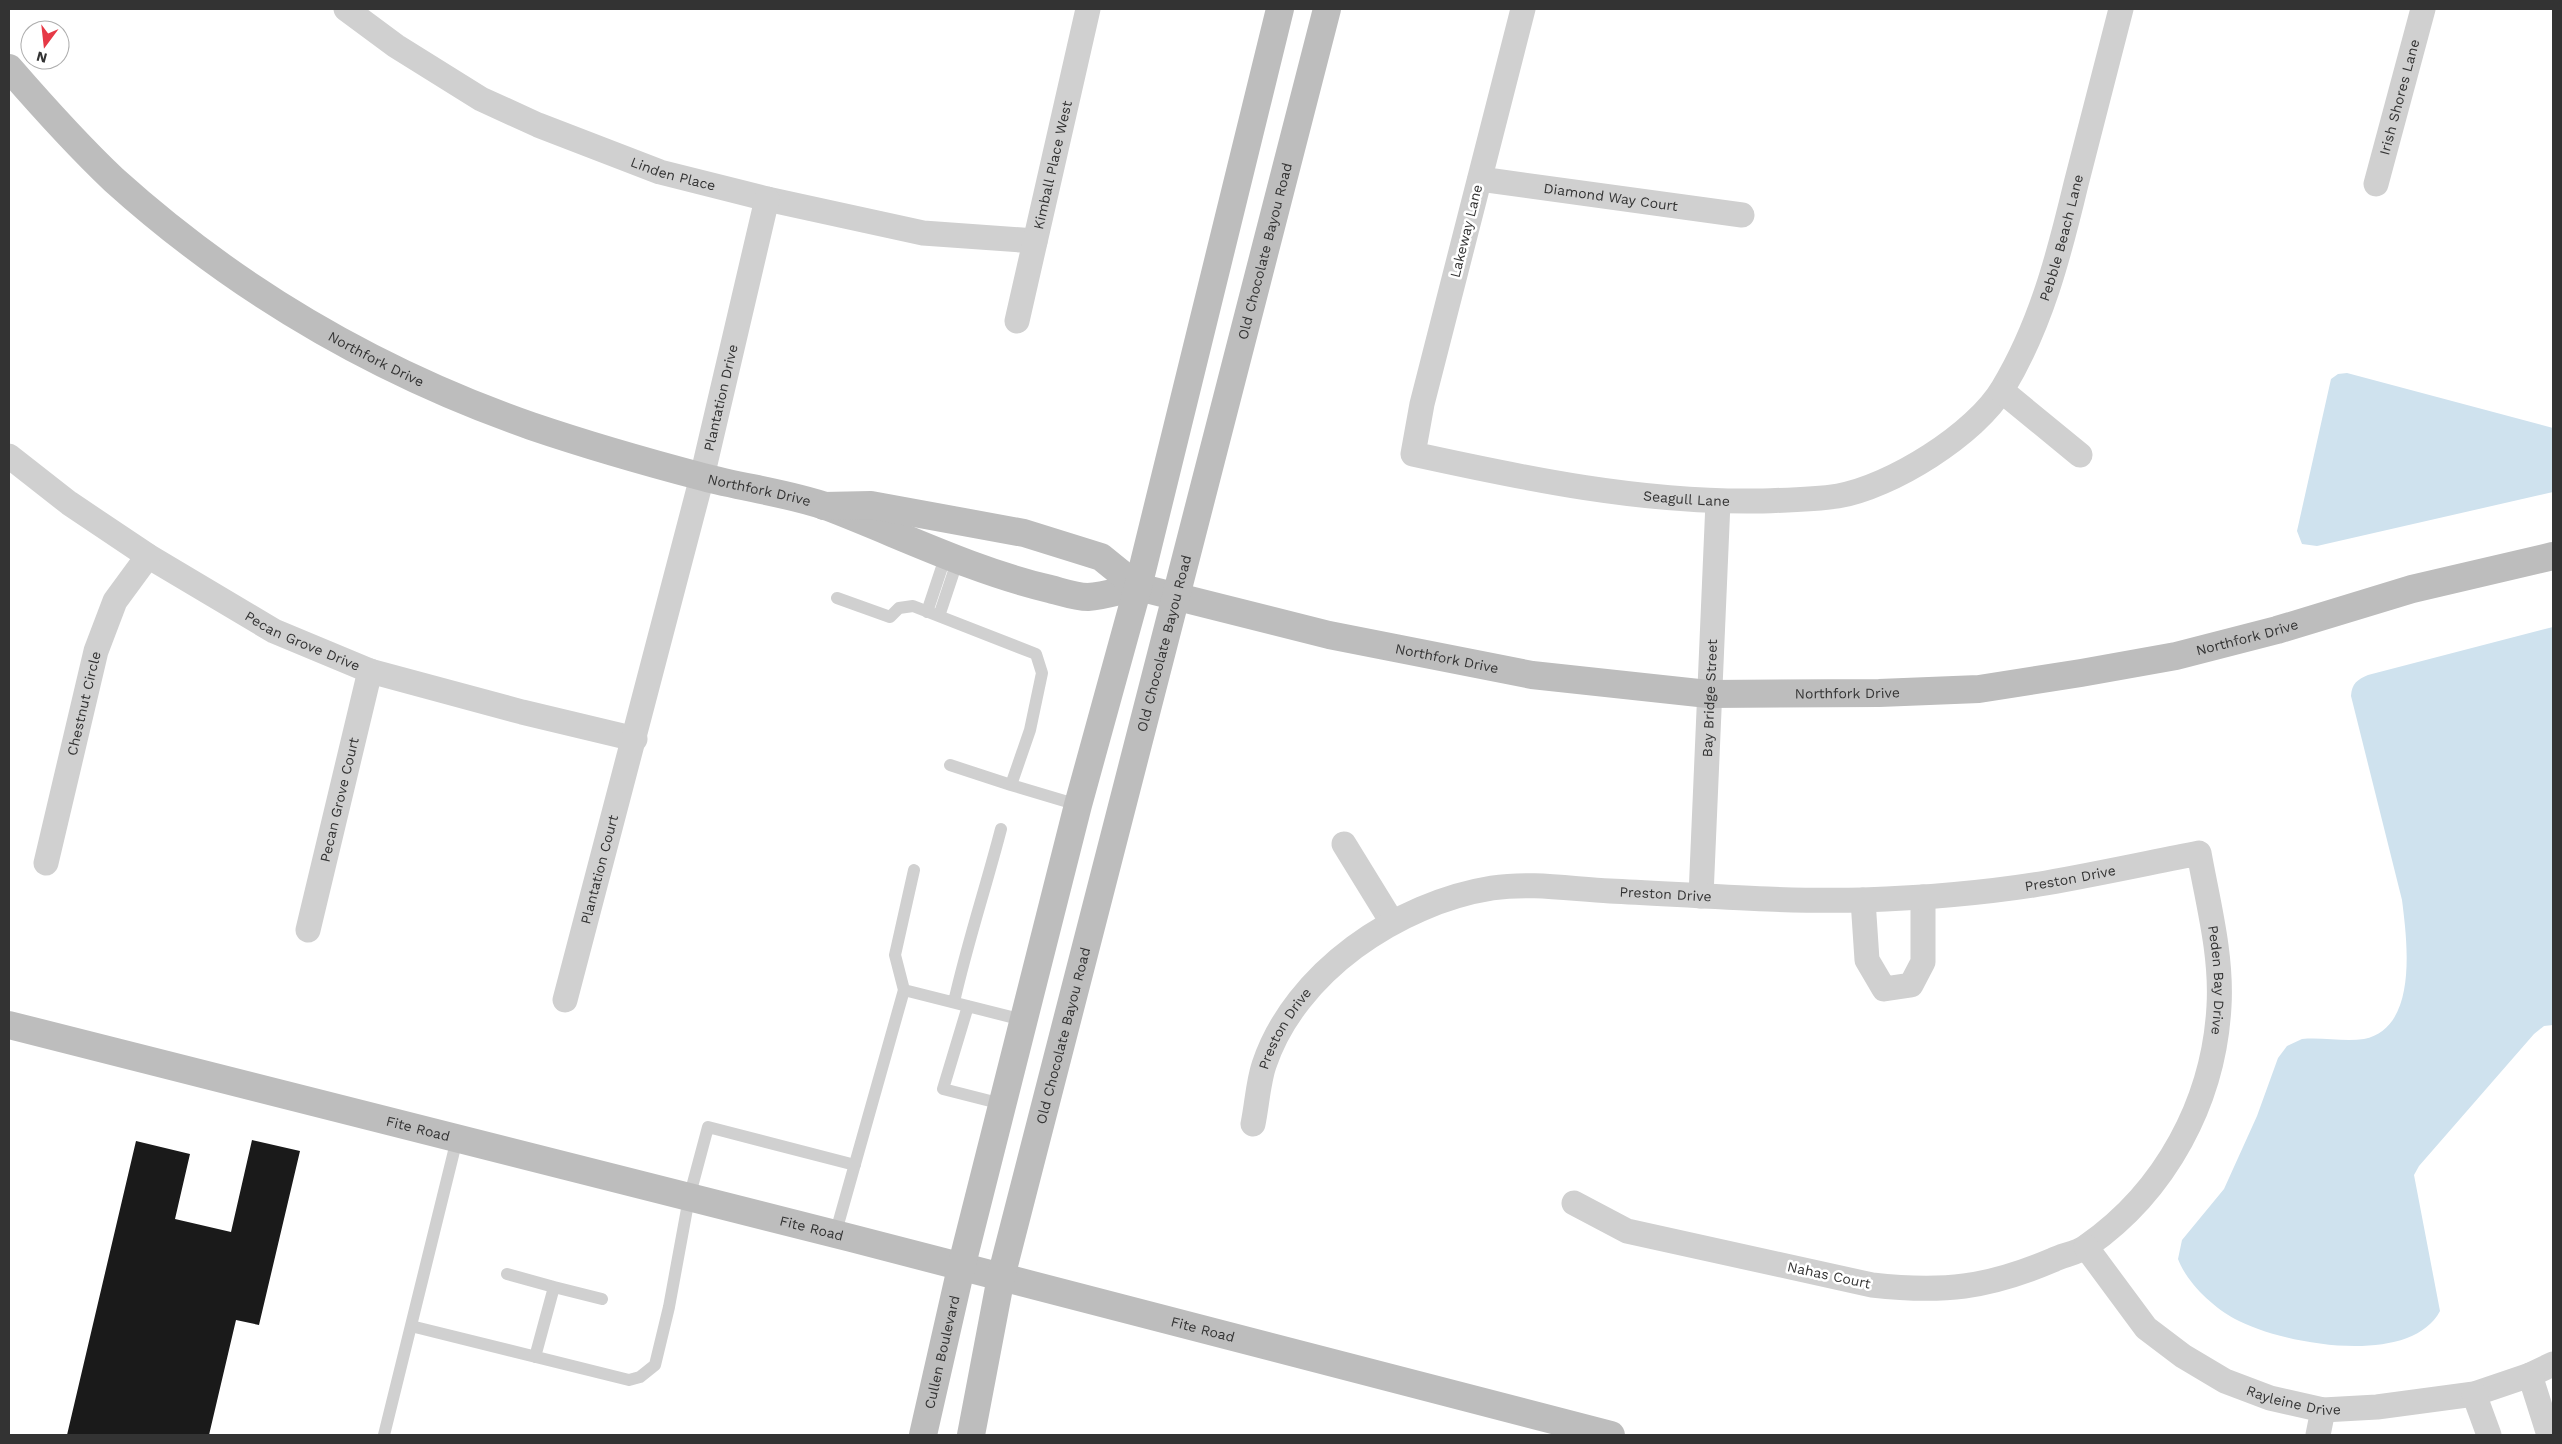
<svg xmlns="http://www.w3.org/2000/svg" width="2562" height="1444" viewBox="0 0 2562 1444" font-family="'Work Sans',sans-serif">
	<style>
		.water { fill: #cfe2ee }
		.building { fill: #1a1a1a }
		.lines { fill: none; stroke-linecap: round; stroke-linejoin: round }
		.lane { stroke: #d0d0d0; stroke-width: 12 }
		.street { stroke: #d0d0d0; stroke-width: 25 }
		.secondary { stroke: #bdbdbd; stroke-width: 28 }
		.labels { text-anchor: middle; stroke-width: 5; stroke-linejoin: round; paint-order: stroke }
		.street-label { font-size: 14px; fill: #333; stroke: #fff }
	</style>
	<rect width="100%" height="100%" fill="#fff"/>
	<path class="water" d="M2347 373 2553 428V492L2317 546 2302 544 2297 531 2331 379 2338 374Z
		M2553 627V1025L2544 1026 2534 1034 2419 1166 2414 1175 2440 1311C2410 1368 2281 1344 2235 1319 2213 1307 2187 1283 2178 1259L2182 1240 2224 1189 2257 1116 2278 1058 2287 1046 2302 1039C2323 1037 2344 1042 2364 1039 2419 1028 2407 940 2402 900L2351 696C2352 683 2357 680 2368 675Z"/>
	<path class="building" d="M252 1140 300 1151 259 1325 236 1320 209 1435H67L136 1141 190 1154 175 1219 231 1232Z"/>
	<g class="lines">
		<path class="lane" d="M837 598 890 617 899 608 913 606 1036 654 1042 673 1030 730 1011 785 1078 805
			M927 612 946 555
			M939 616 958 559
			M950 765 1011 785
			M904 990 895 955 914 870
			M954 1002C967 944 986 887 1001 829
			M968 1006 943 1089 1002 1104
			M835 1235 904 990 1023 1020
			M507 1274 554 1287
			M411 1326 629 1380 640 1377 655 1365 669 1307 689 1198 708 1127 855 1165
			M535 1357 554 1287 602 1299
			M384 1435 457 1139"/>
		<g class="street">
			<path id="s1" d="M346 9 396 46 481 99 538 125 660 172 767 199 923 233 1035 241"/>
			<path id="s2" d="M1523 9 1422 404 1413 454C1527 479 1642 503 1760 501 1786 500 1812 500 1838 496 1891 487 1976 434 2003 388 2041 325 2059 255 2076 184 2091 126 2106 67 2121 9"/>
			<path id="s3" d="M1480 179 1742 215"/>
			<path id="s4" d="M2376 184 2423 9"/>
			<path id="s5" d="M1017 321 1088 9"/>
			<path d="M2002 391 2080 455"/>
			<path id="s6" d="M9 456 69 503 148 556 274 631 370 671 522 712 635 739"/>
			<path d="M1344 844 1392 922"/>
			<path id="s7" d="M46 863 96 651 115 601 148 556"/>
			<path id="s8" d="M1701 896 1718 502"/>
			<path d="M1863 900 1867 960 1884 989 1911 985 1923 962V897"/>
			<path id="s9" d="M308 930 370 671"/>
			<path id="s10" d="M565 1000 702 477 767 199"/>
			<path id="s11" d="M1253 1124C1257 1105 1258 1083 1264 1065 1295 972 1398 903 1492 888 1531 882 1571 889 1610 891 1694 895 1779 902 1863 900 1924 898 1986 893 2046 883 2097 874 2148 863 2199 853 2208 903 2222 955 2219 1006 2214 1101 2166 1191 2087 1246 2078 1253 2063 1255 2053 1260 1987 1288 1943 1293 1872 1285L1627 1231 1574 1203"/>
			<path id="s12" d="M2086 1247 2146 1328 2183 1356 2225 1381 2270 1398 2323 1410 2377 1407 2474 1394 2530 1375 2553 1364"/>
			<path d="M2530 1375 2549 1435"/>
			<path d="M2474 1394 2489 1435"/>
			<path d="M2318 1435 2323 1410"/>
		</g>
		<g class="secondary">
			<path id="s13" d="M9 68C42 106 77 145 114 180 235 289 377 372 531 426 587 445 646 462 703 477 744 488 788 493 828 507 901 535 973 571 1050 589 1062 592 1076 597 1088 597 1104 596 1122 590 1138 587"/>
			<path id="s14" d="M824 506 871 505 1024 533 1101 557 1138 587 1329 635 1532 675 1708 694 1879 693 1979 689 2081 673 2176 656 2277 630 2412 589 2553 556"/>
			<path id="s15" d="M9 1025 851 1238 1611 1435"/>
			<path id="s16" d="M923 1435 961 1268 1078 805 1138 587 1280 9"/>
			<path id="s17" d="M971 1435 1001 1277 1327 9"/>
		</g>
	</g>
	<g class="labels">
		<g class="street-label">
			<text dy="5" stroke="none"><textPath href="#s4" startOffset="90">Irish Shores Lane</textPath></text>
			<text dy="5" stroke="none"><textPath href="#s5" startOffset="160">Kimball Place West</textPath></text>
			<text dy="5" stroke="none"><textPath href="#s1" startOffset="369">Linden Place</textPath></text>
			<text dy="5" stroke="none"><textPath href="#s3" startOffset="132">Diamond Way Court</textPath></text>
			<text transform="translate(1466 231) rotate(-76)" y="5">Lakeway Lane</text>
			<text dy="5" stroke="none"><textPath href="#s2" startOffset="1251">Pebble Beach Lane</textPath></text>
			<text dy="5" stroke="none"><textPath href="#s17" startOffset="1220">Old Chocolate Bayou Road</textPath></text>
			<text dy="5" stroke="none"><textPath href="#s13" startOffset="472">Northfork Drive</textPath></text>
			<text dy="5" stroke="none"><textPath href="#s10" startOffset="622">Plantation Drive</textPath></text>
			<text dy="5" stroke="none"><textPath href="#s13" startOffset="878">Northfork Drive</textPath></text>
			<text dy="5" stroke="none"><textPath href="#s2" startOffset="736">Seagull Lane</textPath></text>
			<text dy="5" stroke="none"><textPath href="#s14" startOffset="1456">Northfork Drive</textPath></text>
			<text dy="5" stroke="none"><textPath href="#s6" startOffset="348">Pecan Grove Drive</textPath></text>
			<text dy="5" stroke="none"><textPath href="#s17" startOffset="815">Old Chocolate Bayou Road</textPath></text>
			<text dy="5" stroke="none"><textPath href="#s14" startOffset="648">Northfork Drive</textPath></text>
			<text dy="5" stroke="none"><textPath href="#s14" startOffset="1051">Northfork Drive</textPath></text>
			<text dy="5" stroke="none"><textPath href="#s8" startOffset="198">Bay Bridge Street</textPath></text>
			<text dy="5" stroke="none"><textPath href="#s7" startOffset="164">Chestnut Circle</textPath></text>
			<text dy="5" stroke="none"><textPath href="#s9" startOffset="134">Pecan Grove Court</textPath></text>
			<text dy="5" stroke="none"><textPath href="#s10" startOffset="135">Plantation Court</textPath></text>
			<text dy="5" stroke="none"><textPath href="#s11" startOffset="942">Preston Drive</textPath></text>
			<text dy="5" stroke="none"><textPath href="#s11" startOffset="536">Preston Drive</textPath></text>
			<text dy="5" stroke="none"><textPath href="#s11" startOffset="1202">Peden Bay Drive</textPath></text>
			<text dy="5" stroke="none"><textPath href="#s11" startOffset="102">Preston Drive</textPath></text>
			<text dy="5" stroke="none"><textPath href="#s17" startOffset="410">Old Chocolate Bayou Road</textPath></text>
			<text dy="5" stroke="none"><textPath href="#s15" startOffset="422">Fite Road</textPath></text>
			<text dy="5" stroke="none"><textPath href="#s15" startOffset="828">Fite Road</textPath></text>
			<text transform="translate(1829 1275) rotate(12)" y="5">Nahas Court</text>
			<text dy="5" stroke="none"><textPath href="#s15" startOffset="1232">Fite Road</textPath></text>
			<text dy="5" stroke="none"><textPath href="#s16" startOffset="85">Cullen Boulevard</textPath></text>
			<text dy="5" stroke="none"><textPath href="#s12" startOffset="268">Rayleine Drive</textPath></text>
		</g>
	</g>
	<rect width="2562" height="1444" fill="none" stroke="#333333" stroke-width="20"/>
	<g transform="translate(45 45) rotate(195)"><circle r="24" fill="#ffffff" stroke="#adadad"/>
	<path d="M0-4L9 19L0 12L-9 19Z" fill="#e63946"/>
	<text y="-8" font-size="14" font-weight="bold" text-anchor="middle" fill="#333333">N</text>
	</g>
</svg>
